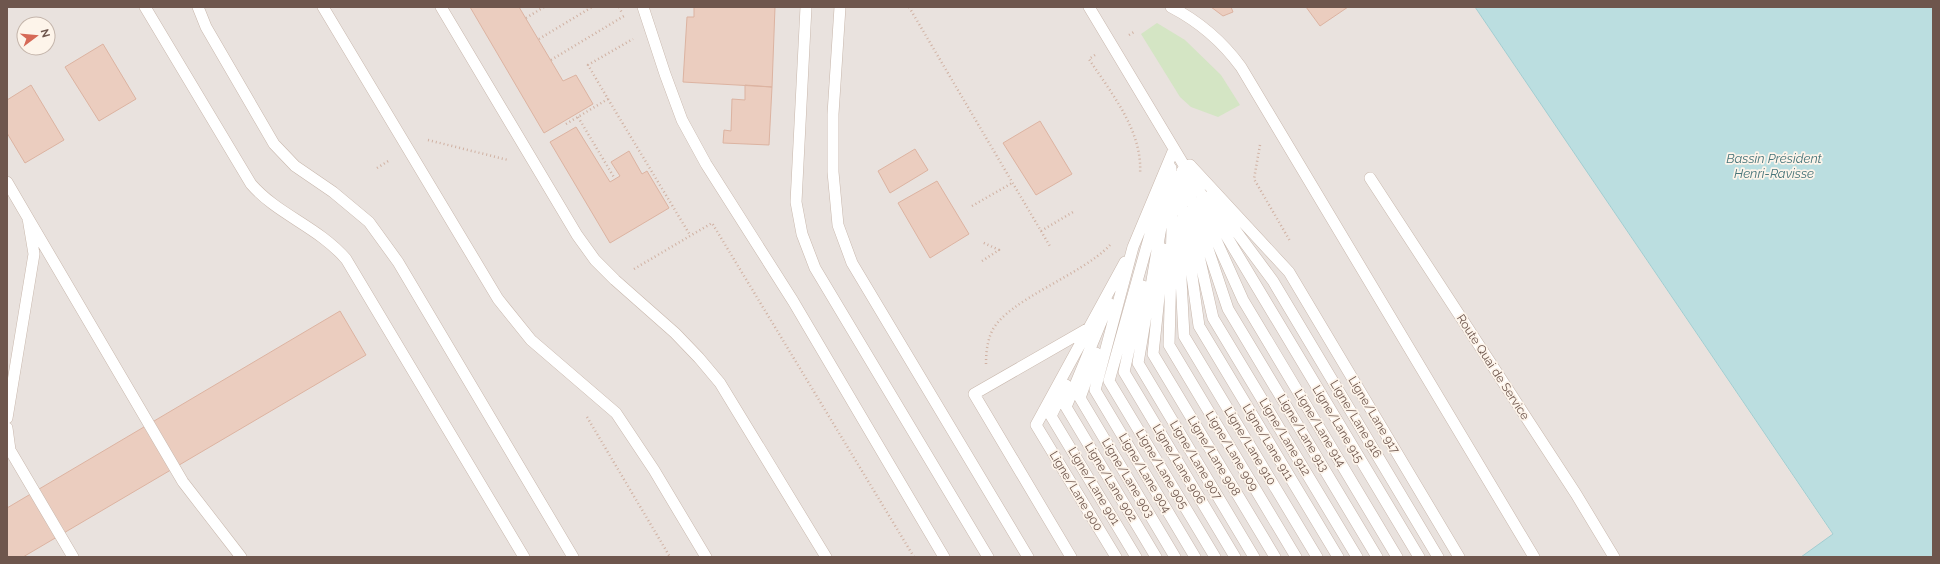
<svg xmlns="http://www.w3.org/2000/svg" width="1940" height="564" viewBox="0 0 1940 564" font-family="Raleway,sans-serif">
	<style>
		.industrial { fill: #e9e2de; fill-rule: evenodd }
		.green { fill: #d4e5c4 }
		.water { fill: #bbdee0; stroke: #a2cdd1 }
		.building { fill: #ebcdbf; stroke: #dcb3a1 }
		.lines { fill: none; stroke-linecap: round; stroke-linejoin: round }
		.service-casing { stroke: #c8b7ac; stroke-width: 12 }
		.path { stroke: #d0b1a2; stroke-width: 2.5; stroke-dasharray: 1 3; stroke-linecap: butt }
		.service { stroke: #fff; stroke-width: 11 }
		.labels { text-anchor: middle; stroke-width: 3.5; stroke-linejoin: round; paint-order: stroke }
		.street-label { font-size: 12px; fill: #6e564d; stroke: #fdf4ea }
		.water-label { font-size: 13px; font-style: italic; fill: #467479; stroke: #fdf4ea }
	</style>
	<rect width="100%" height="100%" fill="#f9efe4"/>
	<path class="industrial" d="M7 7H1475L1833 535 1801 557H7ZM24 24H48V48H24Z"/>
	<path class="green" d="M1157 23 1185 40 1221 75 1240 105 1218 117 1191 107 1180 97 1141 34Z"/>
	<path class="water" d="M1475 7H1933V557H1801L1833 534Z"/>
	<path class="building" d="M470 7H519L563 81 576 75 593 104 544 133Z
		M694 7H775L772 87 683 82 687 17H694Z
		M1211 7H1231L1233 12 1223 16Z
		M1306 7H1348L1320 26Z
		M103 44 136 99 99 121 65 67Z
		M31 85 64 140 25 163 7 133V100Z
		M745 85 772 87 769 145 723 143 724 130 731 131 732 99 745 100Z
		M1040 121 1072 174 1036 195 1003 143Z
		M576 127 610 182 620 176 611 162 629 151 642 174 647 171 669 208 610 243 550 142Z
		M915 149 928 170 890 193 878 171Z
		M937 181 969 234 930 258 898 203Z
		M340 311 366 355 23 557H7V508Z"/>
	<g class="lines">
		<g class="service-casing">
			<path id="service" d="M145 7 251 184C278 215 317 226 346 259L524 557
				M198 7 206 27 274 144 295 166 333 192 369 222 398 262 573 557
				M323 7 498 299 531 340 616 413 654 470 706 557
				M441 7 577 235 595 260 615 280 675 333 699 358 720 383 826 557
				M643 7 665 74 682 120 706 164 793 301 944 557
				M806 7 796 202 802 234 815 268 988 557
				M840 7 833 114V172L838 225 852 263 1028 557
				M1089 7 1419 557
				M1171 7C1200 22 1222 41 1241 67L1534 557
				M1174 149 1133 247 1095 390 1195 557
				M1190 165 1289 272 1459 557
				M1171 168 1138 363 1254 557
				M1182 171 1228 309 1377 557
				M1178 176 1199 326 1338 557
				M1370 178 1576 494 1614 557
				M7 182 28 218 34 254 7 418
				M1173 190 1169 345 1296 557
				M1162 192 1109 381 1215 557
				M1210 196 1273 281 1438 557
				M1199 202 1243 300 1397 557
				M1189 212 1213 318 1357 557
				M28 218 183 482 241 557
				M1178 222 1184 336 1317 557
				M1164 249 1153 354 1275 557
				M1143 286 1124 372 1235 557
				M1109 303 1066 407 1156 557
				M1096 353 1080 398 1175 557
				M1066 385 1051 416 1136 557
				M7 428 10 450 73 557
				M1071 557 974 394 1089 328
				M1116 557 1036 425 1125 262"/>
		</g>
		<path class="path" d="M619 7 622 13
			M909 7 1051 248
			M526 18 544 7
			M1129 35 1134 32
			M539 39 592 7
			M1095 55 1089 59C1111 93 1143 131 1140 174
			M551 60 624 16
			M608 99 690 235
			M578 117 615 179
			M566 124 608 99 588 65 633 39
			M428 140 508 160
			M1260 145 1254 179 1290 241
			M377 168 390 160
			M972 206 1012 183
			M1041 231 1073 212
			M982 261 999 250 982 242
			M634 269 712 223 914 557
			M986 364C986 353 987 342 992 331 1007 300 1082 275 1110 245
			M587 417 670 557"/>
		<use href="#service" class="service"/>
	</g>
	<g class="labels">
		<g class="street-label">
			<text transform="translate(1493 367) rotate(57)" y="4">Route Quai de Service</text>
			<text transform="translate(1374 415) rotate(59)" y="4">Ligne/Lane 917</text>
			<text transform="translate(1356 419) rotate(59)" y="4">Ligne/Lane 916</text>
			<text transform="translate(1338 424) rotate(59)" y="4">Ligne/Lane 915</text>
			<text transform="translate(1320 428) rotate(59)" y="4">Ligne/Lane 914</text>
			<text transform="translate(1303 433) rotate(59)" y="4">Ligne/Lane 913</text>
			<text transform="translate(1285 437) rotate(59)" y="4">Ligne/Lane 912</text>
			<text transform="translate(1268 442) rotate(59)" y="4">Ligne/Lane 911</text>
			<text transform="translate(1250 446) rotate(59)" y="4">Ligne/Lane 910</text>
			<text transform="translate(1232 451) rotate(59)" y="4">Ligne/Lane 909</text>
			<text transform="translate(1214 456) rotate(59)" y="4">Ligne/Lane 908</text>
			<text transform="translate(1196 460) rotate(59)" y="4">Ligne/Lane 907</text>
			<text transform="translate(1179 464) rotate(59)" y="4">Ligne/Lane 906</text>
			<text transform="translate(1162 469) rotate(59)" y="4">Ligne/Lane 905</text>
			<text transform="translate(1145 473) rotate(59)" y="4">Ligne/Lane 904</text>
			<text transform="translate(1128 478) rotate(59)" y="4">Ligne/Lane 903</text>
			<text transform="translate(1111 482) rotate(59)" y="4">Ligne/Lane 902</text>
			<text transform="translate(1094 486) rotate(59)" y="4">Ligne/Lane 901</text>
			<text transform="translate(1076 491) rotate(59)" y="4">Ligne/Lane 900</text>
		</g>
		<g class="water-label">
			<text x="1774" y="163">Bassin Président<tspan x="1774" dy="15">Henri-Ravisse</tspan></text>
		</g>
	</g>
	<rect width="1940" height="564" fill="none" stroke="#6e564d" stroke-width="16"/>
	<g transform="translate(36 36) rotate(74)"><circle r="19" fill="#fdf4ea" stroke="#c4b5ab"/>
	<path d="M0-3L7 15L0 10L-7 15Z" fill="#d66957"/>
	<text y="-6" font-size="11" font-weight="bold" text-anchor="middle" fill="#6e564d">N</text>
	</g>
</svg>
